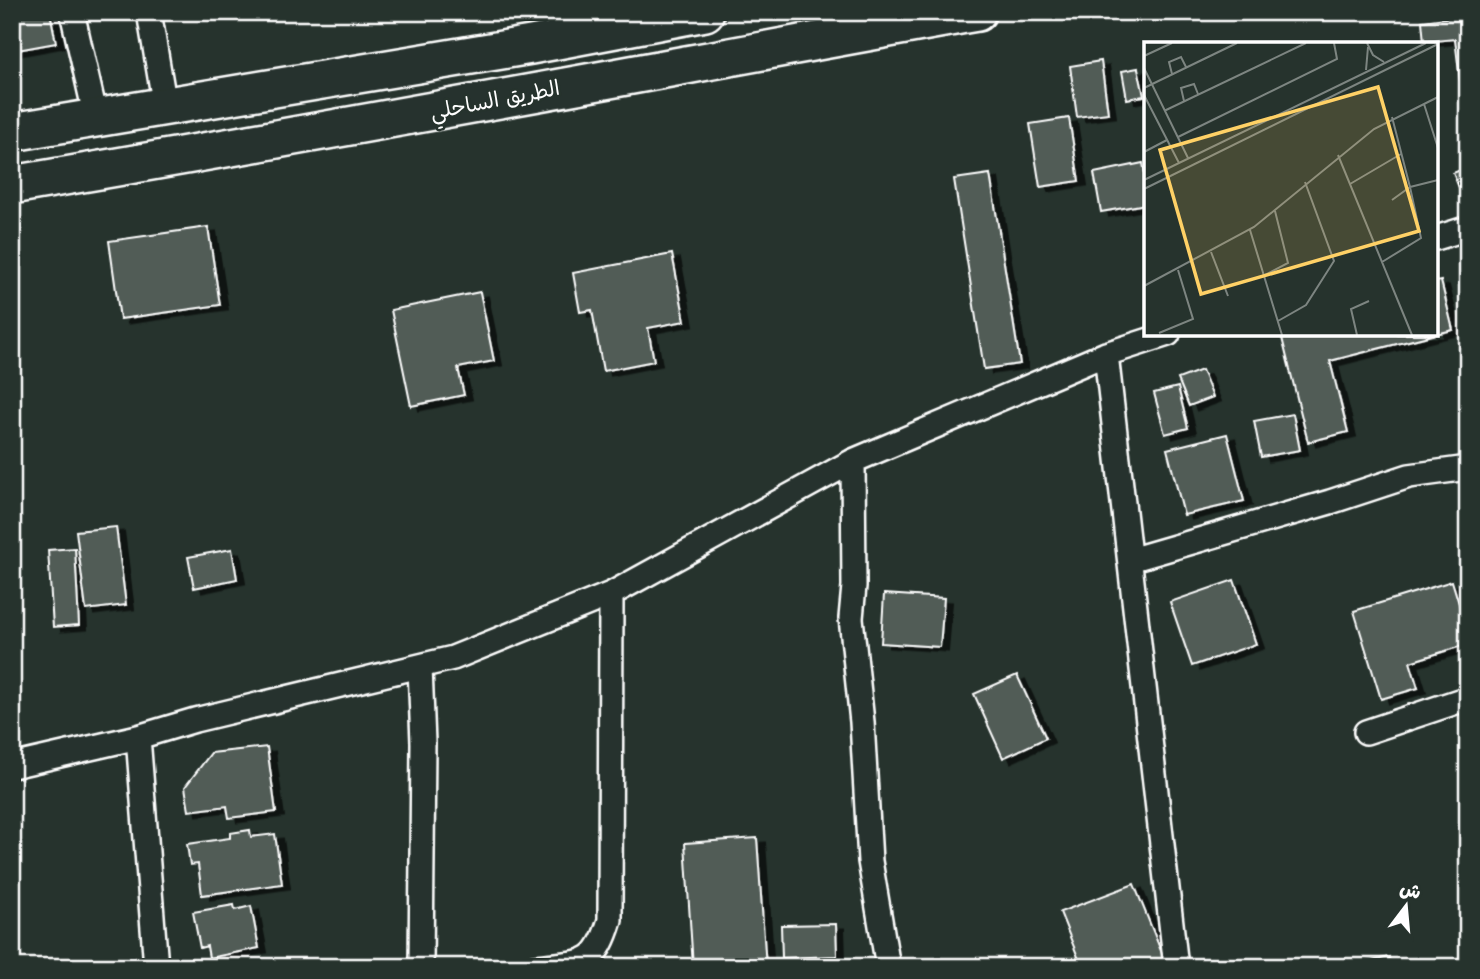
<svg xmlns="http://www.w3.org/2000/svg" width="1480" height="979" viewBox="0 0 1480 979" font-family="Mali,'Playpen Sans Arabic',sans-serif">
	<style>
		.building { fill: #515c57; stroke: #fff; stroke-width: 2; filter: url(#shadow) }
		.lines { fill: none; stroke-linecap: round; stroke-linejoin: round }
		.minor-casing { stroke: #fff; stroke-width: 28 }
		.trunk-casing { stroke: #fff; stroke-width: 42 }
		.minor { stroke: #26332d; stroke-width: 23 }
		.trunk { stroke: #26332d; stroke-width: 37 }
		.labels { text-anchor: middle; stroke-width: 5; stroke-linejoin: round; paint-order: stroke }
		.street-label { font-size: 21px; fill: #fff; stroke: #26332d }
		.inset-road { fill: none; stroke: #7d8581; stroke-width: 2 }
		.view { fill: #ffd166; fill-opacity: 0.15; stroke: #ffd166; stroke-width: 3.5 }
		.inset-edge { fill: none; stroke: #fff; stroke-width: 3.5 }
	</style>
	<defs>
		<filter id="shadow"><feDropShadow dx="8" dy="4.5" stdDeviation="0" flood-color="#0009"/></filter>
	</defs>
	<rect width="100%" height="100%" fill="#26332d"/>
	<filter id="ink" filterUnits="userSpaceOnUse"><feTurbulence type="fractalNoise" baseFrequency=".0143" numOctaves="2"/><feDisplacementMap in="SourceGraphic" scale="14" xChannelSelector="R" yChannelSelector="G"/><feConvolveMatrix kernelMatrix="1 2 1 2 8 2 1 2 1" color-interpolation-filters="sRGB"/></filter>
	<g filter="url(#ink)">
		<path class="building" d="M12 12H50L56 43 12 51Z
			M1452 12H1468V79L1460 80 1455 39 1424 42 1422 21 1453 17Z
			M1101 61 1108 113 1077 117 1070 66Z
			M1138 68 1144 96 1127 99 1122 71Z
			M1069 118 1079 181 1040 187 1030 124Z
			M1143 163 1146 179V204L1101 212 1094 173Z
			M1468 167V201L1465 202 1453 173Z
			M990 174 1020 364 984 369 954 179Z
			M208 227 220 305 120 319 109 241Z
			M672 254 685 321 648 328 654 361 603 371 592 310 580 312 573 273Z
			M1441 281 1453 330 1436 334V282Z
			M480 292 494 361 458 368 464 395 411 406 391 310Z
			M1281 334H1436L1330 361 1348 432 1308 442Z
			M1202 370 1213 397 1189 406 1178 379Z
			M1178 387 1188 428 1165 434 1154 393Z
			M1293 414 1300 450 1261 457 1254 421Z
			M1227 434 1244 501 1184 515 1167 449Z
			M116 527 126 605 86 610 76 531Z
			M75 548 79 625 53 627 48 550Z
			M232 549 237 579 194 588 188 557Z
			M1234 580 1256 644 1192 666 1170 602Z
			M1452 581 1468 633V644L1410 662 1418 688 1381 699 1354 611Z
			M884 594 944 598 940 647 881 643Z
			M1017 675 1046 738 1003 758 974 694Z
			M267 747 276 812 229 818 227 806 189 811 185 787 211 753Z
			M250 830 251 837 275 834 282 884 202 895 198 864 190 865 187 844 230 838V833Z
			M757 838 766 967H693L685 843Z
			M1134 884 1165 961 1152 967H1082L1060 912Z
			M234 905 235 910 251 906 259 948 209 958 207 946 200 948 193 912Z
			M836 924 837 956 782 958 781 925Z
			M1389 957 1391 967H1345Z
			M302 962 303 967H282L281 966Z"/>
		<g class="lines">
			<g class="minor-casing">
				<path id="minor" d="M72 12 96 118
					M149 12 165 107
					M1436 238 1468 228
					M1106 354 1176 967
					M853 461 854 586 851 618 862 722 870 861 888 967
					M1130 560 1330 502 1409 476 1468 468
					M420 667 423 743 421 967
					M1366 732 1468 698
					M138 737 156 967
					M12 766 138 737 195 720 453 658 611 594 853 461 1106 354 1168 334
					M535 967C581 961 595 970 610 920L611 594"/>
			</g>
			<g class="trunk-casing">
				<path id="trunk" d="M12 132 531 45 705 12
					M12 185C334 131 655 70 977 12"/>
			</g>
			<use href="#minor" class="minor"/>
			<use href="#trunk" class="trunk"/>
		</g>
	</g>
	<g class="labels">
		<g class="street-label">
			<text transform="translate(495 100) rotate(-11)" y="7">الطريق الساحلي</text>
		</g>
	</g>
	<g transform="translate(1144 42)">
		<rect width="294" height="294" fill="#26332d"/>
		<path class="inset-road" d="M223 1 229 13 240 20M0 14 28 1M0 26 44 116M222 28 224 5M28 32 25 20 37 15 42 25M0 46 93 1M0 53 35 121M40 59 37 46 50 42 54 52M280 62 294 106M20 69 162 1M248 75 266 145 294 138M34 95 193 17 190 1M0 110 23 98M194 113 268 293M0 138 282 1M206 142 257 112M0 147 294 2M106 188 138 293M67 210 84 254M238 220 277 196 266 145 248 158M119 234 144 221 131 169M0 244 110 185 230 87 294 55M134 279 162 263 190 219 161 140M15 291 49 277 34 228M213 293 207 267 225 259"/>
		<path class="view" d="M234 45 275 189 57 252 16 108Z"/>
		<rect width="294" height="294" class="inset-edge"/>
	</g>
	<rect width="1480" height="979" fill="none" stroke="#26332d" stroke-width="42"/>
	<rect x="21" y="21" width="1438" height="937" fill="none" stroke="#fff" stroke-width="2.5" filter="url(#ink)"/>
	<g transform="translate(1406 906) rotate(16)" stroke="#26332d" stroke-width="5" paint-order="stroke">
	<path d="M0-5L12 26L0 18L-12 26Z" fill="#ffffff"/>
	<text y="-10" font-size="19" font-weight="bold" text-anchor="middle" fill="#ffffff">ش</text>
	</g>
</svg>
